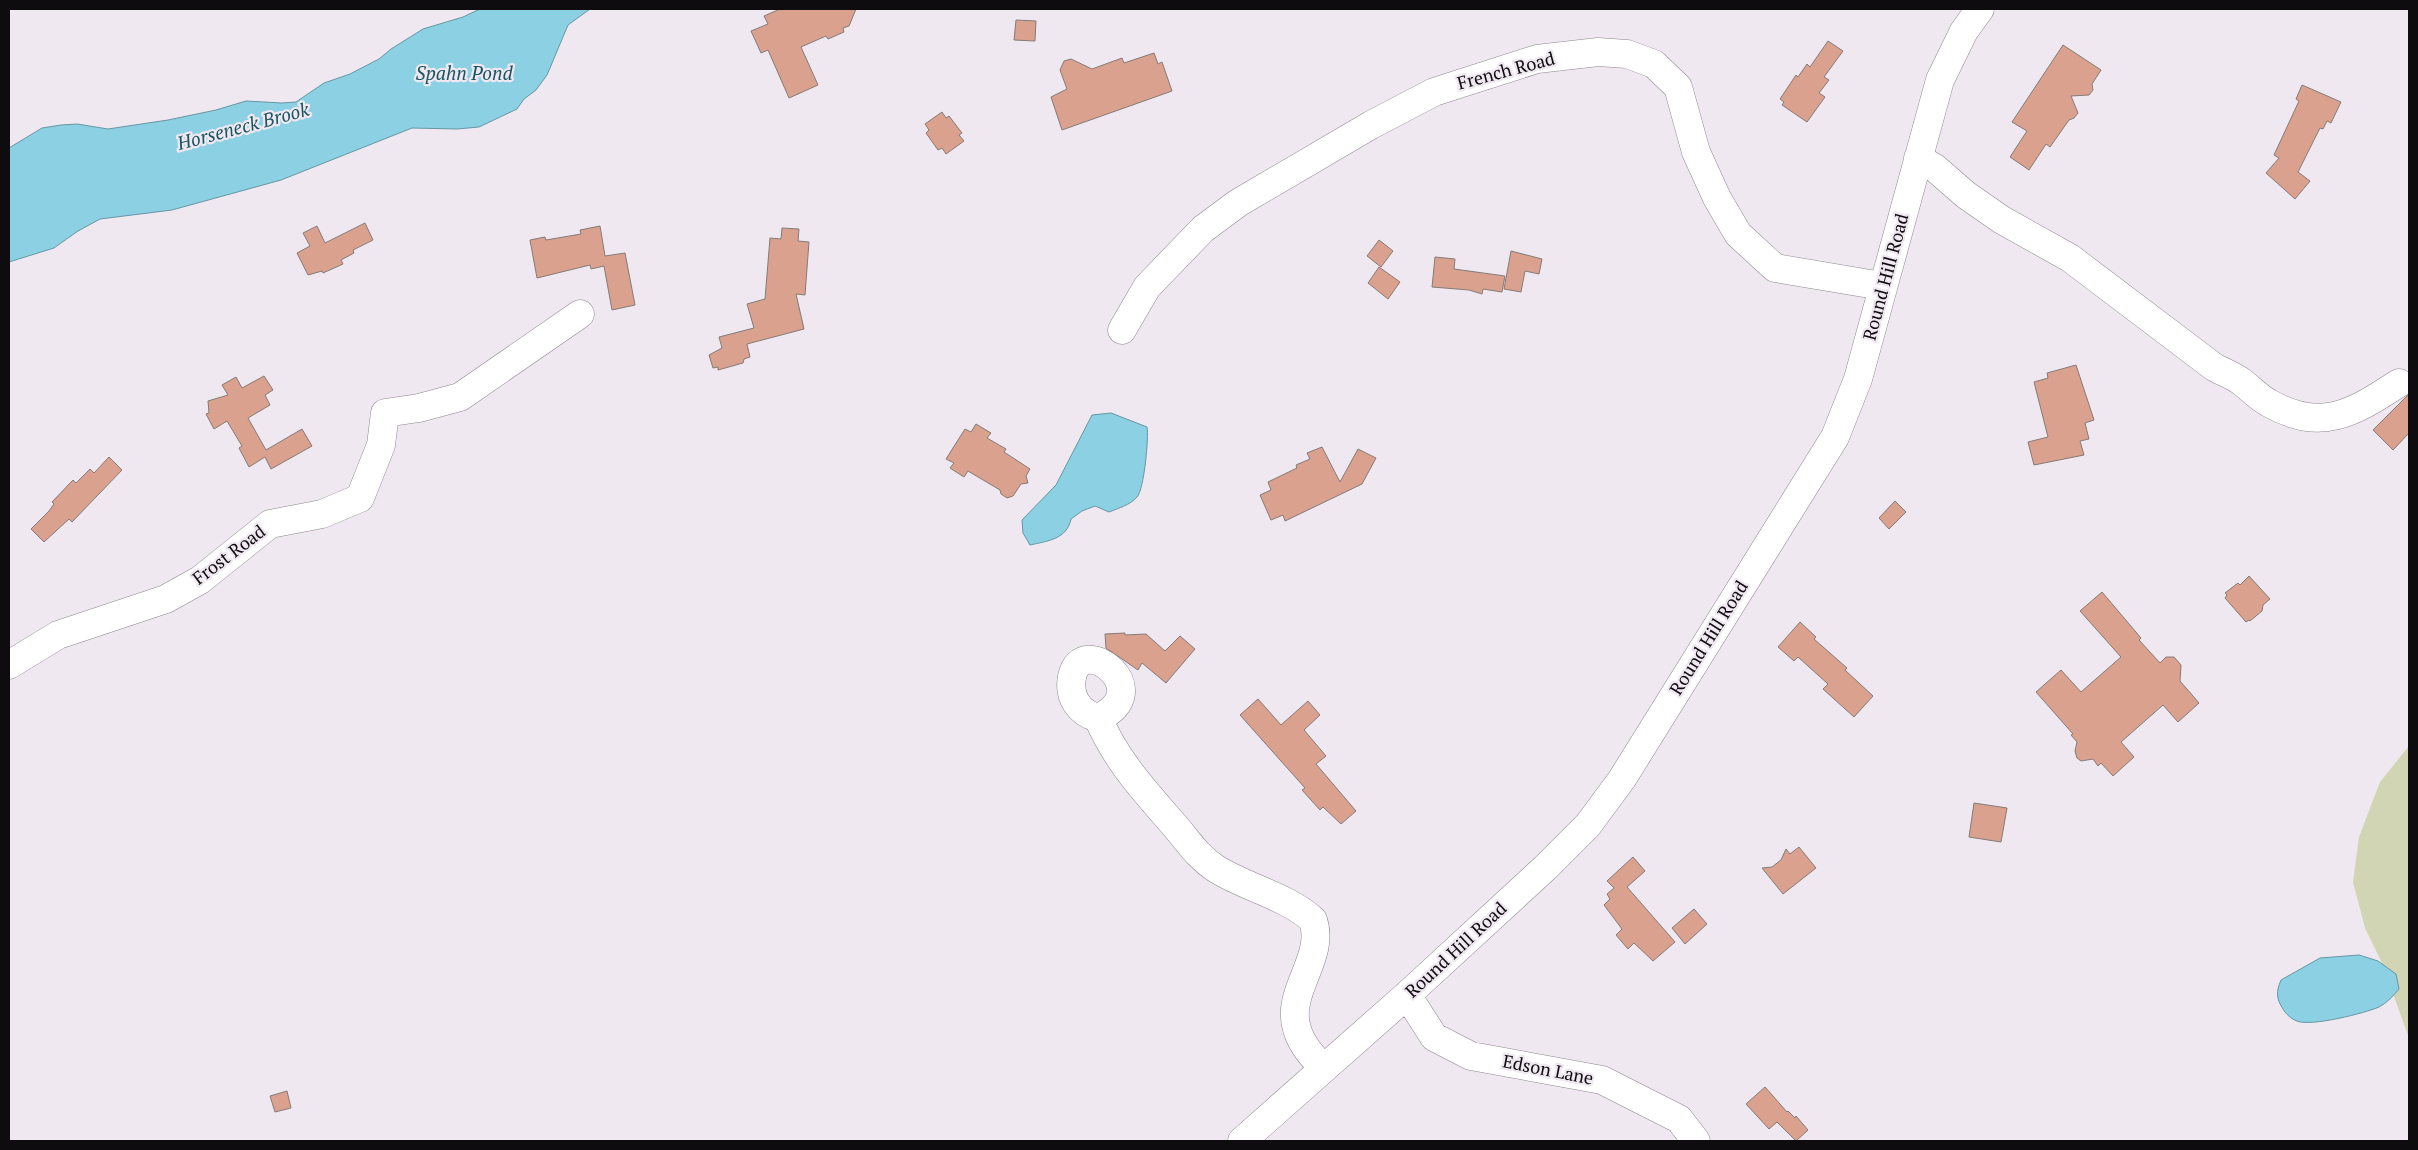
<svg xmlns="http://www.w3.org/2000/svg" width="2418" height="1150" viewBox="0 0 2418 1150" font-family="'PT Serif',serif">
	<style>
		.green { fill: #d2d5b4 }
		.water { fill: #8cd1e3; stroke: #6696a3 }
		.building { fill: #daa18e; stroke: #847b78 }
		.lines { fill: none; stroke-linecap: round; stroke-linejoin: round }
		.minor-casing { stroke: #8d878e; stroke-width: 29 }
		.minor { stroke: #fff; stroke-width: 28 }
		.labels { text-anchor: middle; stroke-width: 4.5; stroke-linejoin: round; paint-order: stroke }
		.street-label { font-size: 18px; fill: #0e0c0e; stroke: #efe8f0 }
		.water-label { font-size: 19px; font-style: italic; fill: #195461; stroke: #efe8f0 }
	</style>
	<rect width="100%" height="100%" fill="#efe8f0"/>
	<path class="green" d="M2409 746V1038L2381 961 2365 928 2353 882 2359 837 2380 782Z"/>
	<path class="water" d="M480 9H590L568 25 547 75 536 90 524 99 517 109 479 127 457 129 412 128 281 180 172 210 100 219 78 231 54 248 9 262V148L42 128 61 125 77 124 108 129 168 120 216 110 246 101 282 103 296 102 324 83 350 74 379 59 391 49 423 29 463 17Z
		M1111 413 1147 427C1149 437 1144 490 1137 497 1130 505 1119 508 1109 512L1095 506 1082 511 1071 519C1067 539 1048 541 1030 545L1023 533 1022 520 1056 485 1092 415Z
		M2359 955 2378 961 2396 974 2399 989C2393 996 2387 1003 2379 1007 2365 1013 2311 1027 2297 1021 2291 1019 2286 1014 2283 1009 2276 998 2276 992 2281 980L2320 958Z"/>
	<path class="building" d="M780 9H856L849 26 843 28 844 32 828 39 826 36 801 47 818 85 789 98 768 50 761 53 751 31 768 24 764 16Z
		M1016 20 1036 21 1035 41 1014 40Z
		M1828 41 1843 51 1824 77 1829 80 1819 93 1825 97 1807 122 1782 105 1784 102 1780 99 1796 75 1798 77 1807 64 1810 67Z
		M2063 45 2101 70 2092 84 2093 90 2089 95 2071 96 2078 113 2074 118 2069 120 2050 147 2046 144 2029 170 2010 157 2027 131 2012 122Z
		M1154 53 1158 64 1162 62 1172 91 1062 130 1051 97 1067 89 1060 70 1064 61 1071 59 1092 69 1122 58 1124 63Z
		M2302 85 2341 102 2331 123 2327 121 2323 129 2320 128 2298 172 2310 181 2295 199 2266 173 2279 158 2274 155 2299 101 2296 99Z
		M942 112 946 118 949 116 962 133 959 135 964 141 946 154 942 148 938 150 926 133 929 130 925 124Z
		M365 223 373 240 353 250 354 253 341 260 343 264 323 273 322 271 308 275 297 253 310 246 303 233 317 226 325 243Z
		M600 226 605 256 625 253 635 305 612 310 604 266 591 269 590 265 537 278 530 240 545 237 546 240 581 234 580 230Z
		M782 228 799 229 798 241 809 242 805 295 796 294 804 329 747 344 750 357 744 359 743 363 718 370V367L713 368 709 355 722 348 719 337 754 328 747 304 765 299 770 238 781 239Z
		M1379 240 1393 251 1381 267 1367 256Z
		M1511 251 1542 259 1539 274 1525 271 1521 292 1504 289Z
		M1435 257 1455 259 1454 269 1505 276 1502 292 1483 289 1482 294 1469 290 1432 287Z
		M1379 267 1400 282 1388 299 1368 283Z
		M2076 365 2094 420 2085 423 2089 439 2080 441 2084 455 2034 465 2028 442 2048 437 2034 382 2048 378 2047 373Z
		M264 376 273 390 265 395 270 405 248 418 266 450 302 429 312 446 271 469 265 457 249 467 239 448 242 446 227 421 214 429 206 414 209 413 208 401 228 395 222 385 236 377 242 388Z
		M2409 394V433L2393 450 2373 430Z
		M976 424 991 433 987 438 1006 449 1004 452 1030 469 1026 476 1028 483 1021 484 1013 496 1007 498 1001 494 1000 490 968 471 964 477 950 468 954 463 946 459 965 429 971 432Z
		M1322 447 1340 482 1358 449 1376 458 1362 484 1285 521 1283 515 1271 520 1260 495 1271 490 1268 482 1297 468 1296 465 1310 459 1307 453Z
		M109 457 122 470 72 522 69 519 44 542 31 529 49 511 54 504 52 502 73 480 76 483 90 469 94 473Z
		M1895 501 1906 512 1889 529 1879 518Z
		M2249 576 2270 599 2263 605 2262 611 2250 621 2249 620 2246 622 2225 598 2227 595 2225 593 2238 583 2240 585Z
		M2102 592 2141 638 2139 640 2160 663 2166 657H2174L2181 665 2180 681 2199 703 2178 722 2163 705 2121 742 2134 757 2113 776 2101 763 2098 766 2093 759 2081 761 2077 758 2075 751 2077 742 2071 735 2073 734 2036 692 2061 670 2081 692 2121 657 2080 611Z
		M1800 622 1816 637 1814 639 1847 668 1845 670 1873 696 1854 717 1823 689 1828 684 1798 657 1794 661 1778 647Z
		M1125 633V635L1146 634 1165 651 1180 636 1195 649 1166 683 1142 663 1138 670 1106 648 1105 634Z
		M1258 699 1281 725 1308 701 1320 715 1304 730 1326 756 1316 764 1356 811 1341 824 1323 807 1320 810 1302 790 1305 788 1240 715Z
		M1974 803 2007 808 2001 842 1969 837Z
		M1799 847 1816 868 1783 894 1762 868 1772 867 1781 860 1786 849 1790 854Z
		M1633 857 1645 871 1627 887 1675 942 1653 961 1634 943 1628 949 1616 935 1622 929 1604 905 1610 899 1607 894 1614 888 1607 881Z
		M1694 909 1707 924 1685 944 1672 928Z
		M1765 1087 1787 1112 1788 1111 1795 1118 1796 1116 1808 1130 1796 1141 1777 1122 1769 1129 1746 1104Z
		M287 1091 291 1108 275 1112 270 1096Z"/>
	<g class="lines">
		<g class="minor-casing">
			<path id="minor" d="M1918 158 1935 168 1966 195 2002 220 2070 258 2214 367C2223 372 2234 376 2242 382 2251 389 2259 398 2269 403 2321 433 2353 413 2399 383
				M1122 330 1147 287 1203 229 1238 203 1371 125 1434 92 1537 59 1598 52 1627 54 1654 64 1678 87 1696 152 1717 198 1738 234 1775 268 1882 286
				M9 665 58 635 166 599 200 580 270 524 322 514 360 498 381 445 385 413 419 408 460 397 580 314
				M1098 718C1159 691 1081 630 1072 677 1068 697 1079 713 1098 718 1117 762 1144 790 1175 826 1188 841 1198 857 1215 868 1244 887 1287 896 1313 920 1326 958 1285 991 1297 1029 1301 1044 1313 1057 1323 1068
				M1407 995 1434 1037 1471 1056 1602 1080 1679 1119 1696 1141
				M1242 1141 1407 995 1545 868 1588 825 1622 779 1835 437 1858 379 1940 80 1964 31 1980 9"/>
		</g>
		<use href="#minor" class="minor"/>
	</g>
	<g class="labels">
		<g class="street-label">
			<text transform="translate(1506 71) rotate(-15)" y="6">French Road</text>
			<text transform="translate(1886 277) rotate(-75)" y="6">Round Hill Road</text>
			<text transform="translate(229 555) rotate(-37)" y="6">Frost Road</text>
			<text transform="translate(1709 638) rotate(-58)" y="6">Round Hill Road</text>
			<text transform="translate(1456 950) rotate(-43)" y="6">Round Hill Road</text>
			<text transform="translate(1548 1070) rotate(11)" y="6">Edson Lane</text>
		</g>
		<g class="water-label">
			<text x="464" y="80">Spahn Pond</text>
			<text transform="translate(243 126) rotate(-15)" y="7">Horseneck Brook</text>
		</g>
	</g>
	<rect width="2418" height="1150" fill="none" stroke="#0e0c0e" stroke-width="20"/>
</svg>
